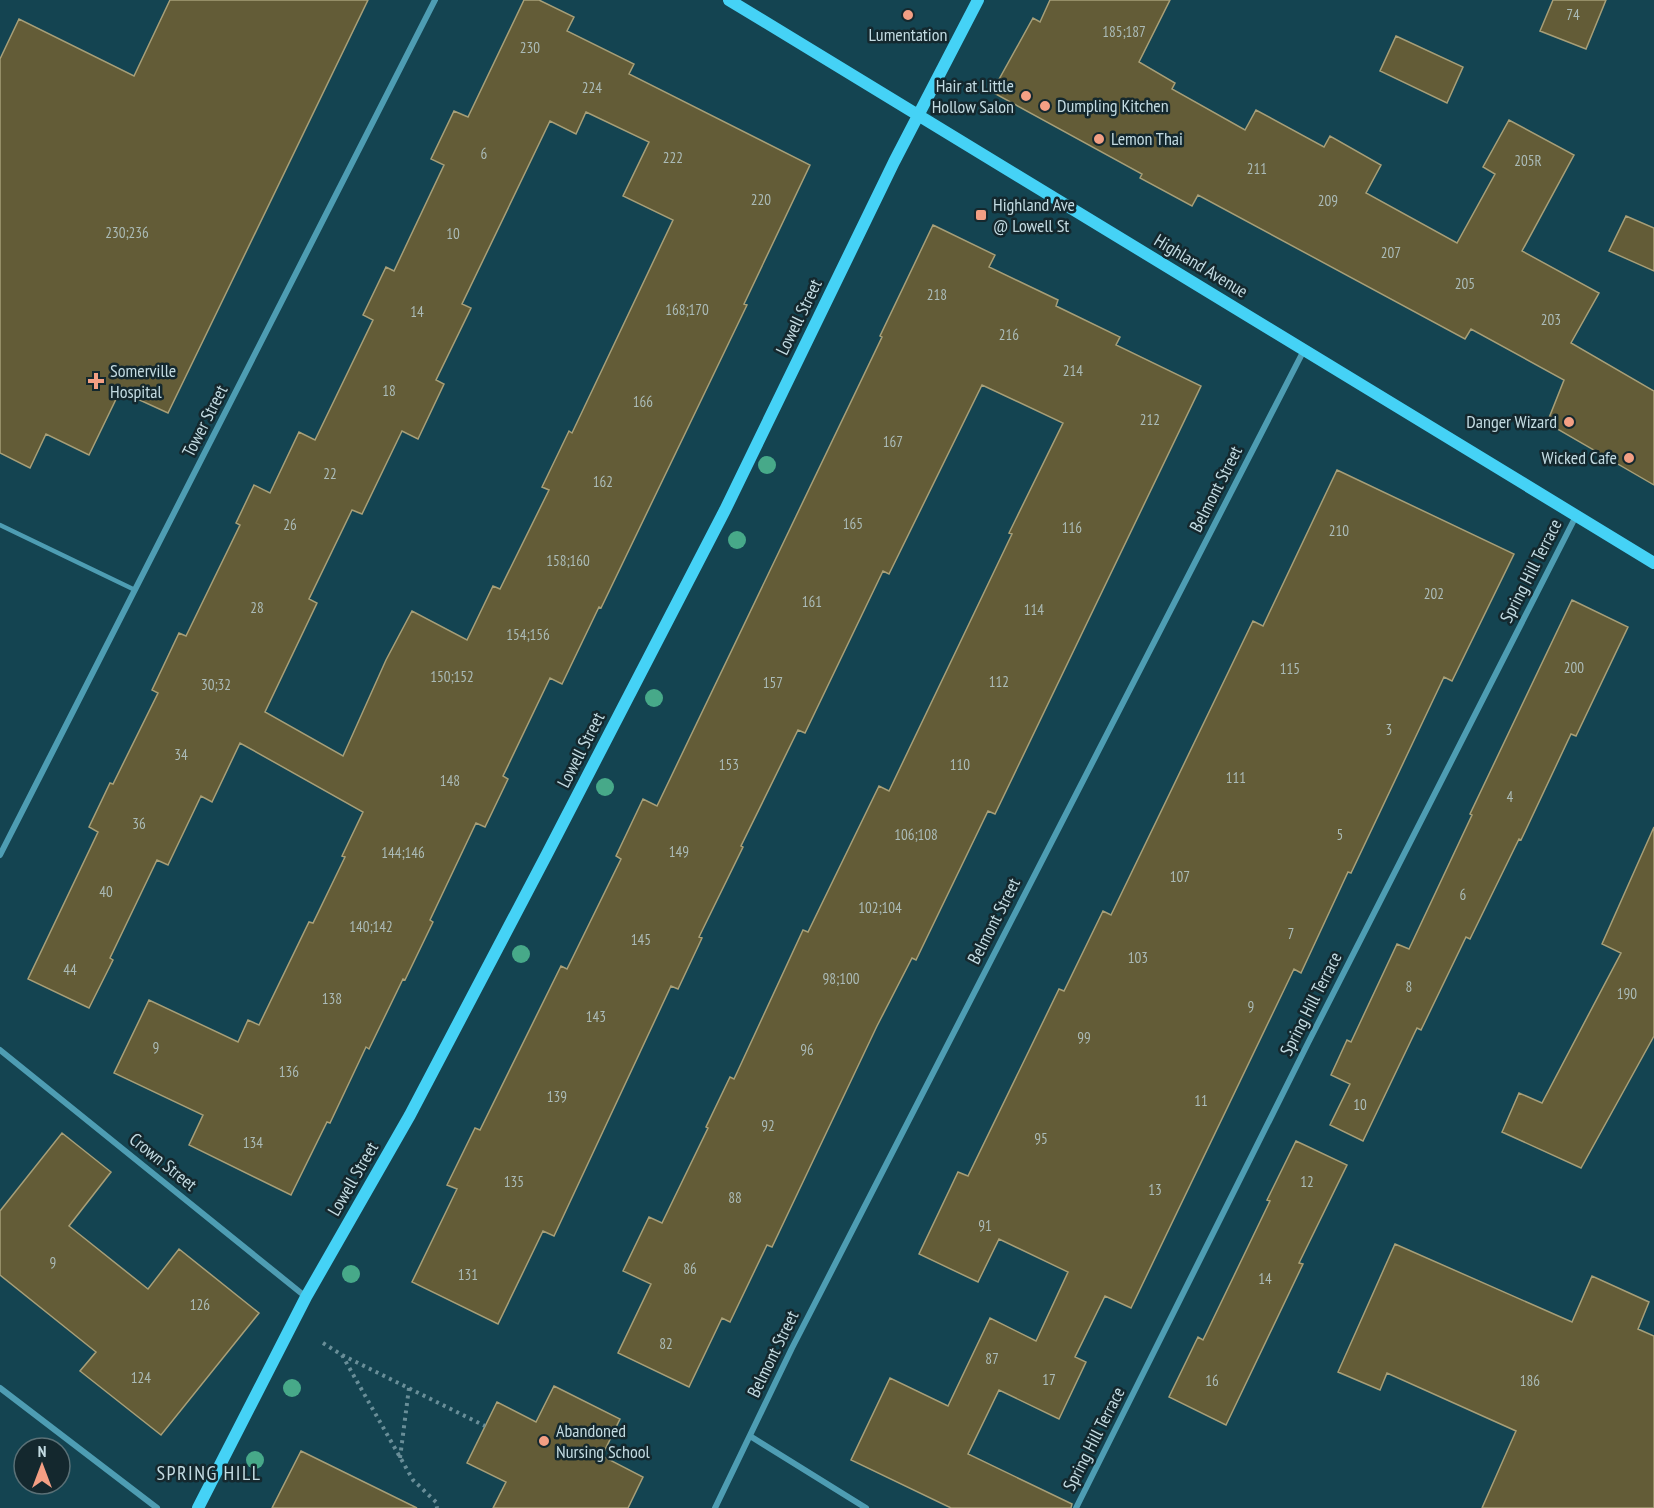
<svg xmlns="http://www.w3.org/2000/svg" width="1654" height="1508" viewBox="0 0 1654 1508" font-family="'PT Sans Narrow',sans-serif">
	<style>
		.building { fill: #635c37; stroke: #a79f78; stroke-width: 1.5; fill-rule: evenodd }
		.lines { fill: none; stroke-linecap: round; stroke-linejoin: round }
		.path { stroke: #698e98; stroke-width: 4; stroke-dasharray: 3 4.5; stroke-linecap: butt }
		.lane { stroke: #4e9db3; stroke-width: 4.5 }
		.street { stroke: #4e9db3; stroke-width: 6 }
		.secondary { stroke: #45d2f6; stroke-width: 12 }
		.tree { fill: #47a989 }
		.poi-dot { fill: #f39f84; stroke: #14282e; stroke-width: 2 }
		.labels { text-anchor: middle; stroke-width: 5; stroke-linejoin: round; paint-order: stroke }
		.number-label { font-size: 15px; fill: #abbbb7 }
		.poi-label { font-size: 18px; fill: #c3dbe2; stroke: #14282e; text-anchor: start }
		.street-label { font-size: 18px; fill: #c3dbe2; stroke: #14282e }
		.neighbourhood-label { font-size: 20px; letter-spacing: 1.5px; fill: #c3dbe2; stroke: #14282e }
	</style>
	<rect width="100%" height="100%" fill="#144451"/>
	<path class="building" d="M170 0H368L168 413 120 391 89 455 46 434 30 468 0 453V59L19 19 134 76Z
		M524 0H539L574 17 567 31 634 64 629 74 810 165 744 304 747 305 601 608 599 607 562 684 550 678 503 776 508 779 485 827 476 823 430 920 433 922 405 980 403 979 369 1049 366 1047 330 1123 327 1122 291 1195 189 1145 203 1115 114 1073 149 1000 238 1042 248 1020 259 1025 309 922 313 923 345 857 342 856 363 812 240 743 212 802 201 796 168 865 157 860 110 958 113 960 89 1008 28 979 98 832 89 827 110 783 113 784 158 693 152 690 179 633 186 636 240 525 236 523 254 485 270 493 299 432 315 440 373 320 363 315 386 267 394 271 444 165 431 159 454 111 468 117ZM586 112 649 142 623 196 673 220 572 433 569 431 542 487 549 490 500 589 493 586 467 640 412 611 386 660 343 756 265 712 317 603 309 599 352 510 362 514 402 431 418 439 444 384 436 380 471 308 462 304 550 121 576 134Z
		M1050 0H1170L1139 62 1175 83 1172 89 1245 130 1256 110 1324 147 1330 136 1381 165 1366 193 1457 243 1495 174 1483 167 1509 120 1574 155 1522 251 1599 293 1571 343 1654 391V485L1547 423 1564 380 1471 329 1465 339 1198 195 1192 206 1140 178 1142 174 992 92 1033 18 1040 22Z
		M1553 0H1606L1586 49 1540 31Z
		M1396 36 1463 67 1447 103 1380 71Z
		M1626 216 1654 228V271L1609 251Z
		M933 225 995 255 989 267 1058 300 1056 306 1120 337 1116 345 1201 386 995 814 988 811 916 960 912 958 877 1026 772 1247 767 1245 730 1322 722 1318 689 1387 618 1353 651 1284 623 1271 649 1217 662 1223 708 1128 706 1127 730 1077 734 1079 803 930 808 932 879 786 889 791 1012 534 1009 533 1063 423 982 385 889 574 883 571 805 733 798 730 741 846 743 847 699 937 702 938 678 989 671 986 554 1236 543 1231 498 1324 412 1282 457 1189 447 1185 475 1128 480 1130 561 966 567 969 621 859 616 856 643 799 657 806 882 337 880 336Z
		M1337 470 1514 554 1452 681 1444 677 1351 873 1348 872 1301 973 1294 969 1131 1308 1105 1296 1075 1357 1086 1362 1059 1419 999 1390 968 1454 1072 1504 1071 1508H951L851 1460 890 1378 948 1406 990 1318 1036 1341 1068 1272 999 1239 978 1282 919 1254 958 1172 968 1176 1059 989 1064 991 1103 911 1111 915 1253 621 1263 626Z
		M1572 600 1628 627 1576 736 1571 734 1521 840 1519 839 1470 939 1466 937 1421 1030 1417 1028 1363 1141 1330 1125 1350 1084 1331 1075 1347 1040 1351 1042 1397 944 1409 949 1472 815 1470 814Z
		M1654 827V1036L1581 1168 1502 1132 1519 1093 1542 1103 1621 953 1602 944Z
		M62 1133 111 1172 69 1226 148 1289 179 1249 259 1313 161 1435 80 1371 96 1352 0 1275V1211Z
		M1296 1141 1347 1165 1299 1263 1303 1264 1226 1425 1169 1397 1198 1337 1203 1340 1270 1201 1267 1200Z
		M1395 1244 1572 1322 1592 1276 1649 1302 1638 1329 1654 1336V1508H1482L1516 1431 1387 1373 1380 1390 1338 1372Z
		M554 1386 620 1419 602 1456 643 1477 628 1508H493L506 1482 467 1463 497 1402 536 1422Z
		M301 1451 417 1508H272Z"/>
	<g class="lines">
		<path class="path" d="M323 1343 342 1355 485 1426
			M342 1355 413 1480 436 1502 437 1508
			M400 1458 409 1388"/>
		<path class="lane" d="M0 525 135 590"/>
		<path class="street" d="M0 855 435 0
			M0 1050 306 1297
			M0 1388 157 1508
			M750 1436 866 1508
			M715 1508 792 1348 1304 350
			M1076 1508 1308 1043 1576 516"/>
		<path class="secondary" d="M729 0 1654 563
			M198 1508 306 1297 410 1115 547 854 725 510 894 162 978 0"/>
	</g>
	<g class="tree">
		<circle cx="767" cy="465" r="9"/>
		<circle cx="737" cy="540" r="9"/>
		<circle cx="654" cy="698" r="9"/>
		<circle cx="605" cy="787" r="9"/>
		<circle cx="521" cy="954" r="9"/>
		<circle cx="351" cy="1274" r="9"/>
		<circle cx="292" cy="1388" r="9"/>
		<circle cx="255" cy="1460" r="9"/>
	</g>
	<g class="poi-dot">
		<circle cx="908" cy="15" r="6"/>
		<circle cx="1026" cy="96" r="6"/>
		<circle cx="1045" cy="106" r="6"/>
		<circle cx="1099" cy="139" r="6"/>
		<rect x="975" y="209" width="12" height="12" rx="3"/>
		<path d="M93 372h6v6h6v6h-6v6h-6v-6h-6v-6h6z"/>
		<circle cx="1569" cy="422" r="6"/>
		<circle cx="1629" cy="458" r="6"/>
		<circle cx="544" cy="1441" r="6"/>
	</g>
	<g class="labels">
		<g class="number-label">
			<text x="1573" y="20">74</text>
			<text x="1124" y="37">185;187</text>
			<text x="530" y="53">230</text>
			<text x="592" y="93">224</text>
			<text x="484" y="159">6</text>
			<text x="673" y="163">222</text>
			<text x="1528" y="166">205R</text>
			<text x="1257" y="174">211</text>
			<text x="761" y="205">220</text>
			<text x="1328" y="206">209</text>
			<text x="127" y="238">230;236</text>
			<text x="453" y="239">10</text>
			<text x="1391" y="258">207</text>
			<text x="1465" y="289">205</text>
			<text x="937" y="300">218</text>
			<text x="687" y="315">168;170</text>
			<text x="417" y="317">14</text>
			<text x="1551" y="325">203</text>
			<text x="1009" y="340">216</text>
			<text x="1073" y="376">214</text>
			<text x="389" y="396">18</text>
			<text x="643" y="407">166</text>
			<text x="1150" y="425">212</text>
			<text x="893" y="447">167</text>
			<text x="330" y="479">22</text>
			<text x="603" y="487">162</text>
			<text x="853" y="529">165</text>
			<text x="290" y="530">26</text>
			<text x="1072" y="533">116</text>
			<text x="1339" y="536">210</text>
			<text x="568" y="566">158;160</text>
			<text x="1434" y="599">202</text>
			<text x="812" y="607">161</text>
			<text x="257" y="613">28</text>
			<text x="1034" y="615">114</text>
			<text x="528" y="640">154;156</text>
			<text x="1574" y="673">200</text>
			<text x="1290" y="674">115</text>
			<text x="452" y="682">150;152</text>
			<text x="999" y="687">112</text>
			<text x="773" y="688">157</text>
			<text x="216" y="690">30;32</text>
			<text x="1389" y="735">3</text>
			<text x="181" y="760">34</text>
			<text x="729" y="770">153</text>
			<text x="960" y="770">110</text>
			<text x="1236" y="783">111</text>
			<text x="450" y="786">148</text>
			<text x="1510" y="802">4</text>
			<text x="139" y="829">36</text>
			<text x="916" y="840">106;108</text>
			<text x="1340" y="840">5</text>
			<text x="679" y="857">149</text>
			<text x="403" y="858">144;146</text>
			<text x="1180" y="882">107</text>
			<text x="106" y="897">40</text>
			<text x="1463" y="900">6</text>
			<text x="880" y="913">102;104</text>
			<text x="371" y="932">140;142</text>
			<text x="1291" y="939">7</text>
			<text x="641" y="945">145</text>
			<text x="1138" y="963">103</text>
			<text x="70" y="975">44</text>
			<text x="841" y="984">98;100</text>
			<text x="1409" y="992">8</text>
			<text x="1627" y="999">190</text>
			<text x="332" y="1004">138</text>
			<text x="1251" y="1012">9</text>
			<text x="596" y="1022">143</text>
			<text x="1084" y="1043">99</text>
			<text x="156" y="1053">9</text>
			<text x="807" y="1055">96</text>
			<text x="289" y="1077">136</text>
			<text x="557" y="1102">139</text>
			<text x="1201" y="1106">11</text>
			<text x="1360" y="1110">10</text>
			<text x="768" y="1131">92</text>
			<text x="1041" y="1144">95</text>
			<text x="253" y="1148">134</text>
			<text x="514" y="1187">135</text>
			<text x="1307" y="1187">12</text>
			<text x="1155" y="1195">13</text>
			<text x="735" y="1203">88</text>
			<text x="985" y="1231">91</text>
			<text x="53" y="1268">9</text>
			<text x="690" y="1274">86</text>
			<text x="468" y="1280">131</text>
			<text x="1265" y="1284">14</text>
			<text x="200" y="1310">126</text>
			<text x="666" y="1349">82</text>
			<text x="992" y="1364">87</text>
			<text x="141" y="1383">124</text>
			<text x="1049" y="1385">17</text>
			<text x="1212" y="1386">16</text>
			<text x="1530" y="1386">186</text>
		</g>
		<g class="poi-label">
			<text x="908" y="41" text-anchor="middle">Lumentation</text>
			<text x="1014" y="92" text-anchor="end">Hair at Little<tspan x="1014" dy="21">Hollow Salon</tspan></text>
			<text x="1057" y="112">Dumpling Kitchen</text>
			<text x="1111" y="145">Lemon Thai</text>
			<text x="993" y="211">Highland Ave<tspan x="993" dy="21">@ Lowell St</tspan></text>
			<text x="110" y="377">Somerville<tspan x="110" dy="21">Hospital</tspan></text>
			<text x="1557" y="428" text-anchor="end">Danger Wizard</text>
			<text x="1617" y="464" text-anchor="end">Wicked Cafe</text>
			<text x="556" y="1437">Abandoned<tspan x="556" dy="21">Nursing School</tspan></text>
		</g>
		<g class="street-label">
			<text transform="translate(1201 266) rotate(31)" y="6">Highland Avenue</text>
			<text transform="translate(799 317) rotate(-64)" y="6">Lowell Street</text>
			<text transform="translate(205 421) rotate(-63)" y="6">Tower Street</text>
			<text transform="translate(1216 489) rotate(-63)" y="6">Belmont Street</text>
			<text transform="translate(1531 571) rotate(-63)" y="6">Spring Hill Terrace</text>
			<text transform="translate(581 750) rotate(-63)" y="6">Lowell Street</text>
			<text transform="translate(994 921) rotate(-63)" y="6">Belmont Street</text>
			<text transform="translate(1311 1004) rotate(-63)" y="6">Spring Hill Terrace</text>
			<text transform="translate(163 1162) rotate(39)" y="6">Crown Street</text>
			<text transform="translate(353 1179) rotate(-60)" y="6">Lowell Street</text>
			<text transform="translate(773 1354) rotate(-64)" y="6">Belmont Street</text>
			<text transform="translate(1094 1439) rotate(-63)" y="6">Spring Hill Terrace</text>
		</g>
		<g class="neighbourhood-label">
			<text x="209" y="1480">SPRING HILL</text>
		</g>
	</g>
	<g transform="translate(42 1466)"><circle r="28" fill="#14282e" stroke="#5a7076" stroke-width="1.5"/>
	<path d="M0-4.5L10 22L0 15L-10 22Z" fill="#f39f84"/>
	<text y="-9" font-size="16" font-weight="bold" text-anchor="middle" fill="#c3dbe2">N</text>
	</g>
</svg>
